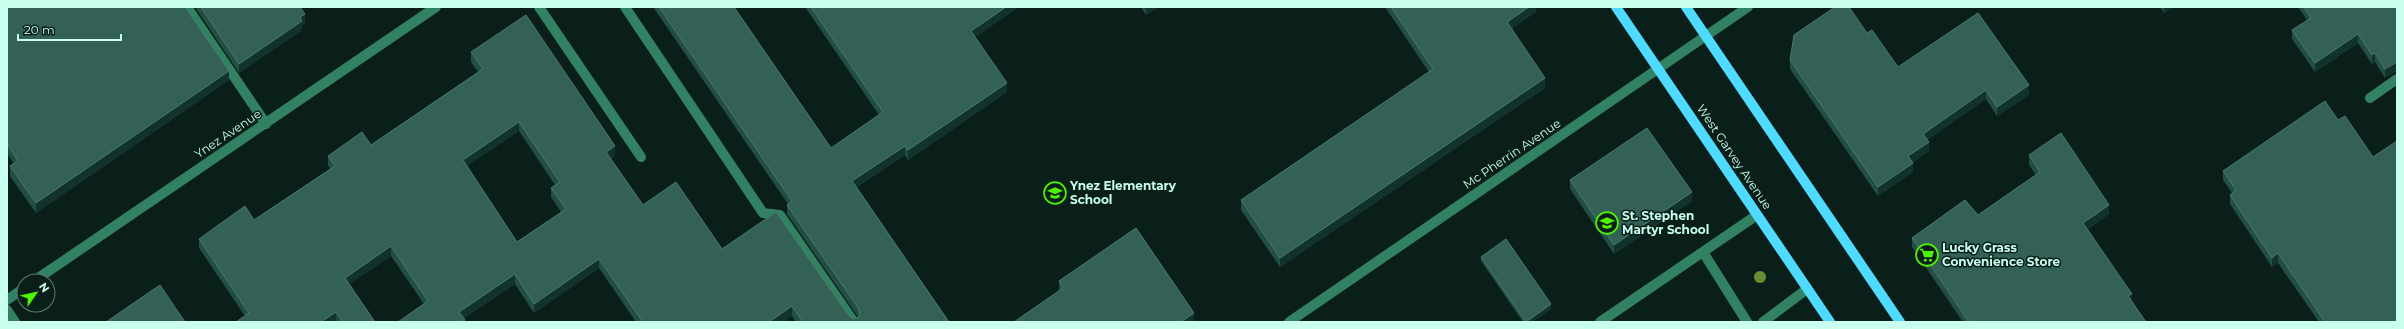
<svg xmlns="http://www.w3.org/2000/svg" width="2404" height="329" viewBox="0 0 2404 329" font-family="Montserrat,sans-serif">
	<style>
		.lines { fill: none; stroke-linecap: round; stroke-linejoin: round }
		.minor { stroke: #328163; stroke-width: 10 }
		.major { stroke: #4fdaff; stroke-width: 10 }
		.tree { fill: #678d36 }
		.wall { fill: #224e44; fill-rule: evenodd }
		.shaded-wall { fill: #11332b }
		.building { fill: #336156; stroke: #4b7a6e; fill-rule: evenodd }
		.labels { text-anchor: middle; stroke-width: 3; stroke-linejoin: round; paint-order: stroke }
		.street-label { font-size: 12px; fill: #c8ffee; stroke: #0a1f1a }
		.poi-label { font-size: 12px; font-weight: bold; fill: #c8ffee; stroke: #0a1f1a; text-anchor: start }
	</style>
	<rect width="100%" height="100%" fill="#0a1f1a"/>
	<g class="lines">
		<path class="minor" d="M187 7 266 124
			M539 7 641 157
			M625 7 763 213 780 215 854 322
			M2370 98 2397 79
			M1703 252 1747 322
			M34 281 436 7
			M7 300 24 288
			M7 310 15 322
			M1289 322 1748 7
			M1600 322 1757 215
			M1763 322 1807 289"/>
		<path class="major" d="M1616 7 1830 322
			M1686 7 1900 322"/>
	</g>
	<circle class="tree" cx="1760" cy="277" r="6"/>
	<path class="wall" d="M7 7 229 80 36 213 10 176V166L14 164 7 153Z
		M195 7H300L305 23 302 25V30L239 73Z
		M653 7H734L831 148 879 115 805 7H1019L975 37 1007 92 908 160 905 155 857 187 949 322H796L792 316 783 322H636L599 268 534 313 515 284 464 318 465 322 424 304 391 256 349 284 375 322H336V321L245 316 199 248V239L254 220 330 169 328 165V156L371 145 478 72 471 62V52L615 155 611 159 643 205 722 249 849 316 854 319 858 317 787 214V205L788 204ZM519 131 555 185 551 188V197L561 212 517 242 467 166Z
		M1141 7H1158L1146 15Z
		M1385 7H1536V12L1512 28 1545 88 1280 267 1241 210V200L1429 72Z
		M2160 7H2174L2164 13Z
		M2298 7H2397L2385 78 2375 62 2372 64 2358 43 2315 72 2292 39V30L2307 20Z
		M1867 33 1898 67 2029 95 1997 116 1986 99 1927 140 1929 151 1913 162V172L1878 196 1790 69V60Z
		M2338 120 2373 157 2397 322H2319L2278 263 2272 267 2230 204V195L2232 193 2223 180V171Z
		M2029 155 2109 214 2088 229 2132 302 2146 322H1963L1912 247V238L1978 215 2036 175 2029 165Z
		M1570 180 1692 201 1614 254 1570 189Z
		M1481 257 1551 309 1532 322H1523L1481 261Z
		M1059 281 1194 322 1059 291Z"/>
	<path class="shaded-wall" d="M1006 7H1019L971 40V31Z
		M1146 7H1158L1146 15Z
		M1529 7H1536V12L1507 31V22Z
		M2164 7H2174L2164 13Z
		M305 14V23L302 25V30L239 73V64Z
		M2358 34V43L2315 72V63Z
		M2375 53V62L2372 64V55Z
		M2397 62V71L2385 78V69Z
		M229 71V80L36 213V203Z
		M1545 78V88L1280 267V258Z
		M1007 83V92L908 160V150Z
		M2029 85V95L1997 116V107Z
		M1986 90V99L1923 143V134Z
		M519 122V131L463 169V160Z
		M1929 142V151L1908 165V156Z
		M615 146V155L606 162V152Z
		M905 146V155L852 190V181Z
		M1913 163V172L1878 196V187Z
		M1692 192V201L1614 254V245Z
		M2109 205V214L2083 232V223Z
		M391 246V256L345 287V278Z
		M2278 253V263L2272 267V258Z
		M599 259V268L534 313V304Z
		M515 274V284L459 321V312Z
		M2132 294V303L2128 296Z
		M1551 304V309L1532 322H1526Z
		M792 306V316L783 322H769Z
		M336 312V321L334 322H321Z
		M1194 313V322H1181Z"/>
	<path class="building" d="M7 7H185L229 71 36 203 10 166 18 161 7 143Z
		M201 7H300L305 14 300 17 302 21 239 64Z
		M659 7H734L831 148 883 112 811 7H1006L971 31 1007 83 908 150 905 146 852 181 949 322H803L792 306 769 322H643L599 259 534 304 515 274 459 312 465 320 461 322H398L428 301 391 246 345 278 375 322H343L336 312 321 322H236L249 313 199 239 245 206 254 220 335 166 328 156 362 132 371 145 483 69 471 52 526 15 615 146 606 152 643 205 676 182 722 249 776 212 849 316 854 319 860 316 859 309 787 205 792 201ZM519 122 560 182 551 188 566 209 517 242 463 160Z
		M1391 7H1529L1507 22 1545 78 1280 258 1241 200 1433 69Z
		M1835 7H1849L1867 33 1872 30 1898 67 1978 13 2029 85 1997 107 1986 90 1923 134 1929 142 1908 156 1913 163 1878 187 1790 60 1794 35Z
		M2304 7H2397V62L2385 69 2375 53 2372 55 2358 34 2315 63 2292 30 2311 18Z
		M2325 101 2338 120 2345 116 2373 157 2397 141V322H2325L2278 253 2272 258 2230 195 2236 190 2223 171Z
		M1647 128 1692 192 1614 245 1570 180Z
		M2061 133 2109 205 2083 223 2132 294 2128 296 2146 322H1969L1912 238 1965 200 1978 215 2040 172 2029 155Z
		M1136 228 1194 313 1181 322H1014L1063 288 1059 281Z
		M1506 239 1551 304 1526 322 1481 257Z
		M160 285 185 322H106Z"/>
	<defs>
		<g id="school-ring" transform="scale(1.15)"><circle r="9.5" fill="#0a1f1a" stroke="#4df300" stroke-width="1.5"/><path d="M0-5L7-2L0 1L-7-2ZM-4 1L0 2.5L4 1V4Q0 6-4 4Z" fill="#4df300"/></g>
		<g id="supermarket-ring" transform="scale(1.15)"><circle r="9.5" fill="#0a1f1a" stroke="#4df300" stroke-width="1.5"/><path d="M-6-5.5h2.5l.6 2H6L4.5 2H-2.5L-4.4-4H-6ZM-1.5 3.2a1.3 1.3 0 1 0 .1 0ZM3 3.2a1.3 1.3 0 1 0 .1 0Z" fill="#4df300"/></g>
	</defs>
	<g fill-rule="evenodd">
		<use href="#school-ring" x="1055" y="193"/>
		<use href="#school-ring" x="1607" y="223"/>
		<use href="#supermarket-ring" x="1927" y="255"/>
	</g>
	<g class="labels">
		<g class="street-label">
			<text transform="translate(228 134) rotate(-34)" y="4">Ynez Avenue</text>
			<text transform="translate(1512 154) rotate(-34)" y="4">Mc Pherrin Avenue</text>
			<text transform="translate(1734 157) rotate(56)" y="4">West Garvey Avenue</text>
		</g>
		<g class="poi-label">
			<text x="1070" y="190">Ynez Elementary<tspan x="1070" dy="14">School</tspan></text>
			<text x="1622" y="220">St. Stephen<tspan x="1622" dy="14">Martyr School</tspan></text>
			<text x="1942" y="252">Lucky Grass<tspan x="1942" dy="14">Convenience Store</tspan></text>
		</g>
	</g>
	<rect width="2404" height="329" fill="none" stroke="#c8ffee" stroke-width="16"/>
	<g transform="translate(36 293) rotate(56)"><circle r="19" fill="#0a1f1a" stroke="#56796f"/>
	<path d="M0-3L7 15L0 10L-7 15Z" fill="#4df300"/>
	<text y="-6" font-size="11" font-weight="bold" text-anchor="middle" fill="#c8ffee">N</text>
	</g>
	<path d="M18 34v6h103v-6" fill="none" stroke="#c8ffee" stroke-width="2"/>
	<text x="24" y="34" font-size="12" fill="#c8ffee" stroke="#0a1f1a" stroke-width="3" paint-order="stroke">20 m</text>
</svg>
